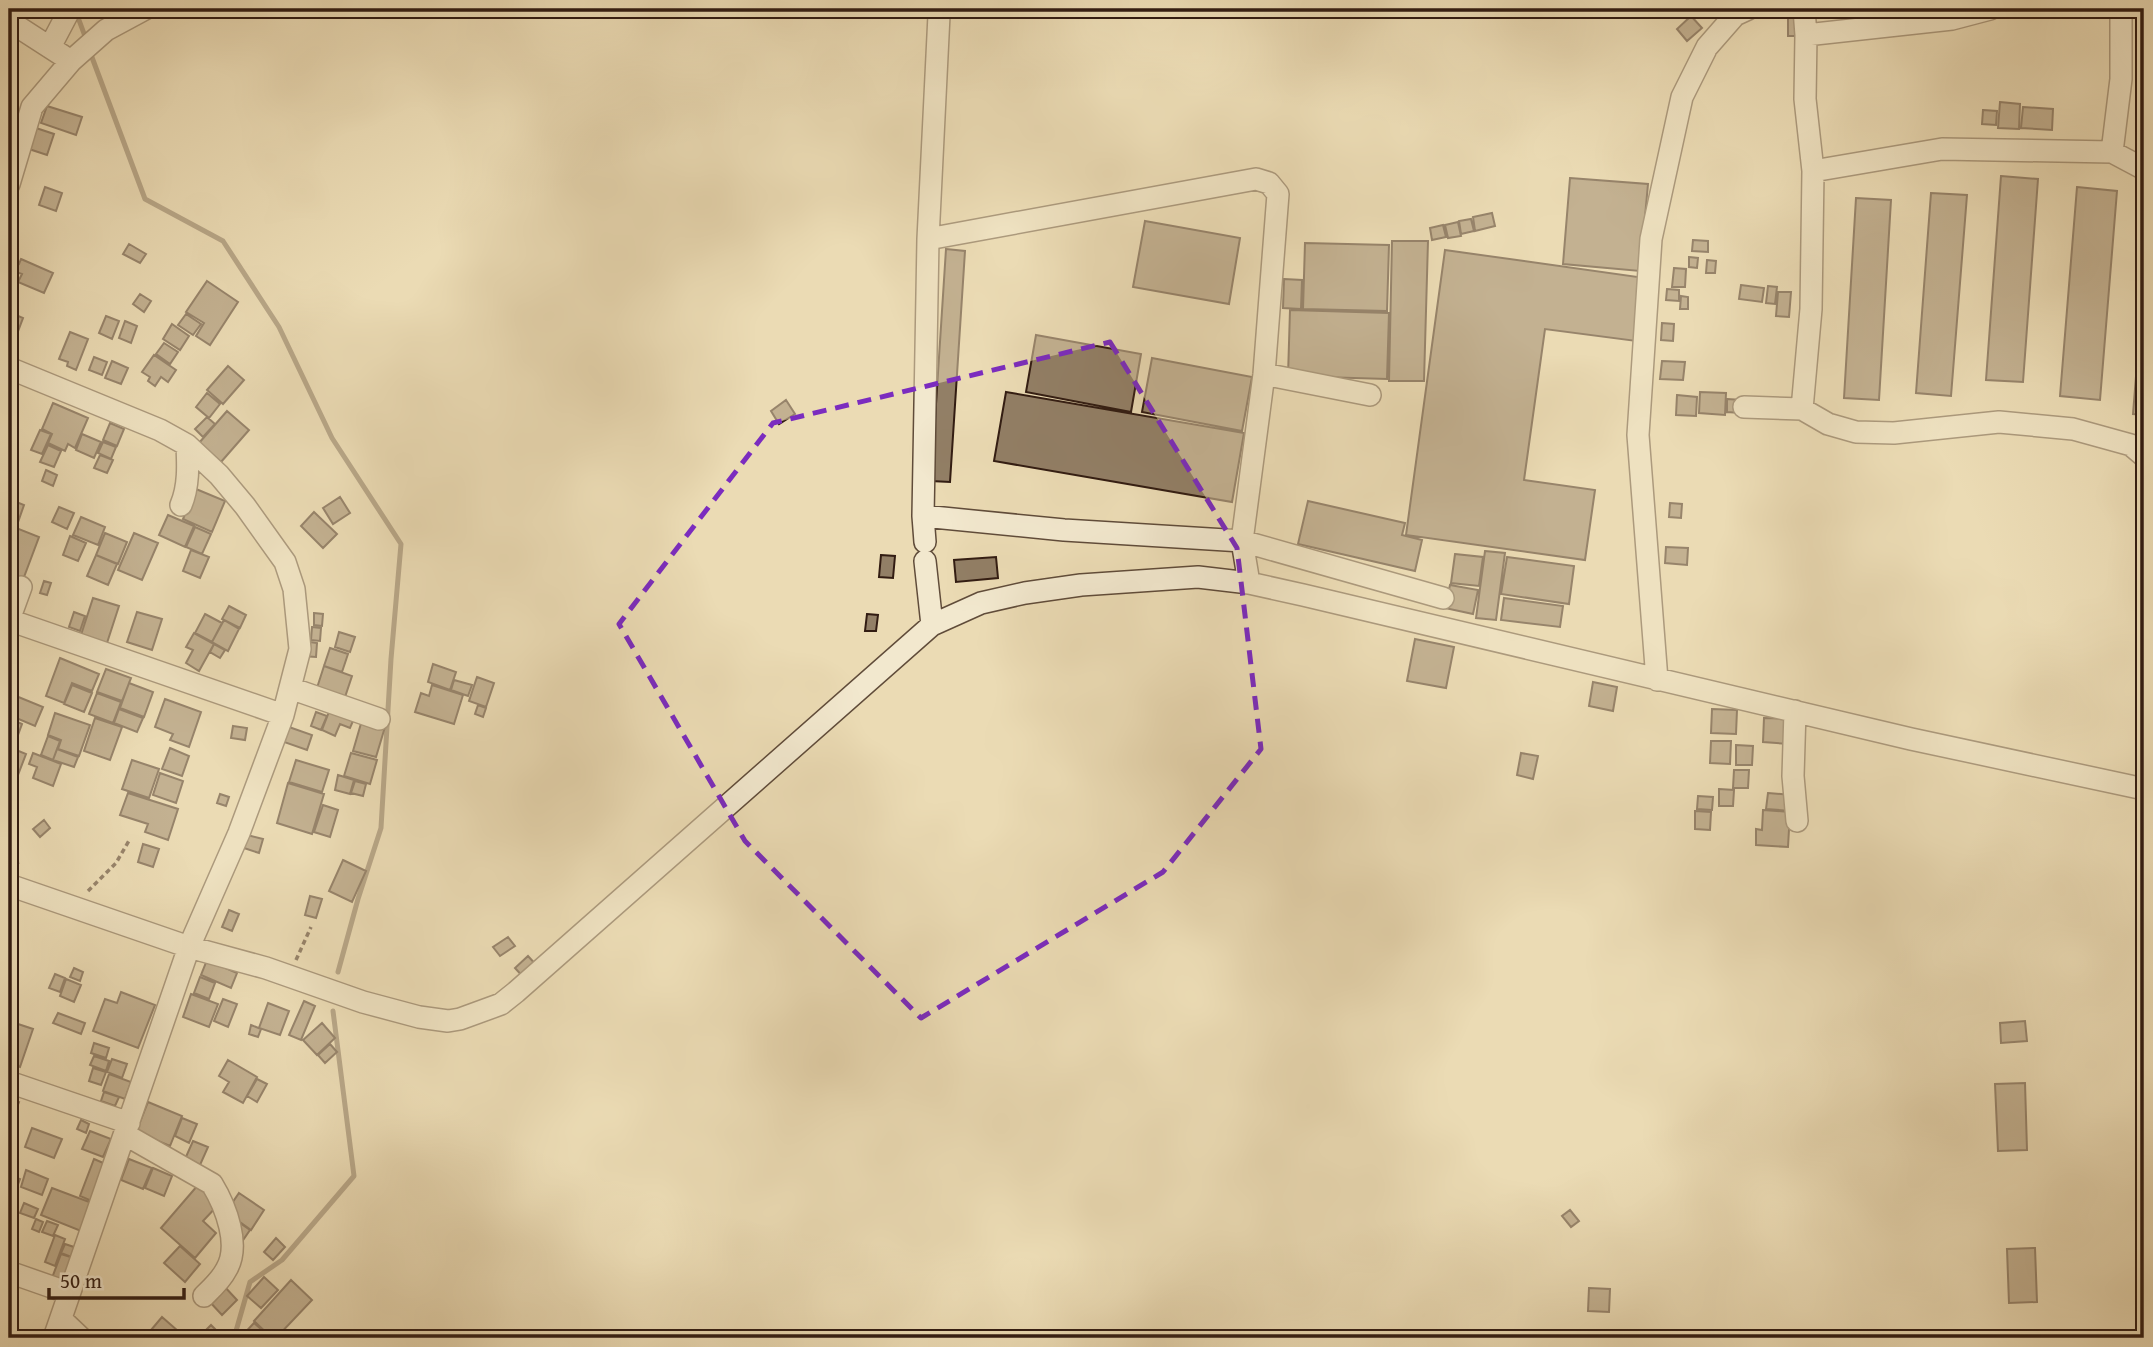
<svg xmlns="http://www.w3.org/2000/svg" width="2153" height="1347" viewBox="0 0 2153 1347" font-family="'Gentium Book Plus',serif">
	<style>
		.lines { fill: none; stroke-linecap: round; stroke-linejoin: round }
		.stream { stroke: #7b6852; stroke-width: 5 }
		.building { fill: #927f66; stroke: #321c12; stroke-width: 2 }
		.minor-casing { stroke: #604c3a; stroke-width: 24 }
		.path { stroke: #321c12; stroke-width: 3.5; stroke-dasharray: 5 3.5; stroke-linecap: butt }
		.minor { stroke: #f2e8ce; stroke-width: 21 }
		.marked { fill: none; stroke: #7b2cbf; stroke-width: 5; stroke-dasharray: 14 9; stroke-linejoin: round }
	</style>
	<rect width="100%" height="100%" fill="#ebdbb4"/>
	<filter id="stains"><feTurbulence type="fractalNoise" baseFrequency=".00286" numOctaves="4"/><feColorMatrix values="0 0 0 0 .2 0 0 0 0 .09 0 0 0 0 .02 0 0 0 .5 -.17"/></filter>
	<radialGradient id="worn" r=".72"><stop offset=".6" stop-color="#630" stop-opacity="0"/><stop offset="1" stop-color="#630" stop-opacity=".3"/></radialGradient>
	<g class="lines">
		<path class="stream" d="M76 12 86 39
			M90 52 145 199 223 241 279 327 332 438 401 544 391 659 381 828 358 899 338 972
			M234 1338 250 1282 282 1260 354 1176 333 1011"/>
	</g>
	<path class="building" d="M1691 16 1702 28 1687 41 1677 29Z
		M1788 18H1796V36H1788Z
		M2000 102 2020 104 2019 129 1998 128Z
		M47 106 82 117 76 135 41 123Z
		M2023 107 2053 109 2052 130 2021 128Z
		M1983 110 1997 111 1996 125 1982 124Z
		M33 127 54 134 47 155 26 148Z
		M2001 176 2038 179 2023 382 1986 380Z
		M1570 178 1648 184 1640 271 1563 264Z
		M45 187 62 193 56 211 39 205Z
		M2077 187 2117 191 2100 400 2060 396Z
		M1931 193 1967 195 1951 396 1916 393Z
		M1856 198 1891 200 1879 400 1844 398Z
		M1492 213 1495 226 1475 231 1473 217Z
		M1471 219 1474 231 1461 234 1459 221Z
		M1145 221 1240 238 1229 304 1133 287Z
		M1458 222 1461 236 1448 238 1445 225Z
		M1443 225 1446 237 1432 240 1430 228Z
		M1693 240 1708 241V252L1692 251Z
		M1392 241H1428L1424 381H1389Z
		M1305 243 1389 245 1387 311 1303 309Z
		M129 244 146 254 140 263 123 254Z
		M946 249 965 251 950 482 931 481Z
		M1445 250 1645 278 1636 341 1545 329 1524 480 1595 490 1585 560 1406 535Z
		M1689 257 1698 258 1697 268 1689 267Z
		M21 259 53 273 44 293 18 282 22 274 11 270 14 262 19 264Z
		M1707 260 1716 261 1715 273H1706Z
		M1674 268 1686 269 1685 287H1672Z
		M2144 276V415L2133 414Z
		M1284 279 1302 280 1301 309 1283 308Z
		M207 281 238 302 210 345 196 336 204 323 186 312Z
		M1741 285 1764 288 1762 302 1739 299Z
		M1768 286 1777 287 1775 304 1766 303Z
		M1667 289 1679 290V301L1666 300Z
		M1778 292H1791L1789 317 1776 316Z
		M140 294 151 301 144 312 133 304Z
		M1681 296 1688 297V309H1680Z
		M1290 310 1389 313 1387 379 1288 376Z
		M9 312 23 318 11 350 9 349Z
		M186 314 201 324 193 335 178 325Z
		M106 316 119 321 112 339 99 333Z
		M125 321 137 326 131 343 119 338Z
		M1662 323 1674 324 1673 341 1661 340Z
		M172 324 189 336 180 350 163 339Z
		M70 332 88 339 76 370 67 366 68 362 59 359Z
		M1036 335 1141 354 1131 412 1026 392Z
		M164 343 178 352 170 364 156 354Z
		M154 355 176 370 168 382 161 377 155 386 148 381 150 377 142 372Z
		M94 357 107 362 102 375 89 370Z
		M1152 358 1252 377 1242 431 1142 412Z
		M112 361 128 368 121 384 105 378Z
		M1662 361 1685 362 1683 380 1660 379Z
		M228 366 244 380 223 404 207 390Z
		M1006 392 1244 433 1232 502 994 461Z
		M1700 392 1726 393 1725 415 1699 413Z
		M207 393 220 404 209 418 196 407Z
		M1677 395 1697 397 1696 416 1676 415Z
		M1727 399 1742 400 1741 413 1727 412Z
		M786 400 795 414 779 424 771 411Z
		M53 403 88 418 75 448 68 444 65 451 48 443 52 434 42 429Z
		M227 411 249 430 221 462 199 443Z
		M207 417 215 424 203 437 195 429Z
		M110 423 124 429 117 446 103 440Z
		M40 430 51 434 42 454 31 450Z
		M82 434 101 442 94 458 76 450Z
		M103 442 116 447 111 459 98 453Z
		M48 445 61 451 54 467 40 462Z
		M100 455 113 460 107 473 94 468Z
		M46 470 57 475 53 486 42 481Z
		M196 489 225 501 212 532 183 519Z
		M340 497 350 513 333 524 323 508Z
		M9 499 24 505 16 528 39 537 21 585 9 581Z
		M1308 501 1405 523 1402 535 1422 540 1415 571 1298 544Z
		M1670 503 1682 504 1681 518 1669 517Z
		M59 507 74 513 67 529 52 522Z
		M314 512 337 534 323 548 301 526Z
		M168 515 194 526 185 547 159 535Z
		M81 517 105 527 98 545 73 535Z
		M195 527 211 534 202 554 186 547Z
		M105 533 127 542 118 564 96 555Z
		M134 533 158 543 142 580 118 570Z
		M70 536 86 543 78 561 63 555Z
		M1666 547 1688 548 1687 565 1665 563Z
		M191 550 209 557 200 578 183 571Z
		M1485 551 1505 553 1496 620 1476 618Z
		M1455 554 1483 557 1479 586 1451 583Z
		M96 555 117 564 108 585 87 576Z
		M881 555 895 556 893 578 879 577Z
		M996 557 998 578 956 582 954 560Z
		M1507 557 1574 566 1569 604 1501 594Z
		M44 581 51 583 47 595 40 593Z
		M1450 585 1478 590 1473 614 1445 608Z
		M93 598 119 606 106 646 80 638Z
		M1504 598 1563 606 1560 627 1501 620Z
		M229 606 246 615 240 628 222 619Z
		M74 612 85 616 80 631 69 627Z
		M137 612 162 619 152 650 127 642Z
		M314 613 323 614 322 626 314 625Z
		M205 614 222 623 212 642 195 633Z
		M867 614 878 615 876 631H865Z
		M224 620 239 629 228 651 212 642Z
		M312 627 321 628 320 641 311 640Z
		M339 632 355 637 350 652 335 647Z
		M194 633 214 644 199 671 186 663 193 650 186 647Z
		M1415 639 1454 647 1446 688 1407 681Z
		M302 641 317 643 316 657 301 656Z
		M214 644 225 650 220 658 210 652Z
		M330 648 348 654 342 672 324 666Z
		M60 658 99 674 92 691 72 683 64 703 46 696Z
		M433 664 456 672 450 690 428 682Z
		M324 666 352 676 344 700 316 691Z
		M106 669 131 678 122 701 97 692Z
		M477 677 494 683 486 707 469 701Z
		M454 680 472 685 468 696 451 690Z
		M1593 682 1617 687 1613 711 1589 706Z
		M129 683 153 692 144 717 120 708Z
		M72 685 92 693 84 712 64 704Z
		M432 685 463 695 454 724 415 712 421 693 429 696Z
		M97 693 121 702 113 723 89 714Z
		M16 696 43 707 35 726 9 715Z
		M165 699 201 712 189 747 170 740 173 734 155 727Z
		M332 704 356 714 350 728 340 724 335 736 322 730Z
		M478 705 486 708 483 717 475 714Z
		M119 709 143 718 137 732 114 723Z
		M1712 709 1737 710 1736 734 1711 733Z
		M316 712 327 716 321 730 311 726Z
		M55 713 90 725 79 756 58 749 61 740 48 735Z
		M95 718 122 727 110 760 84 751Z
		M1764 718 1790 719 1789 744 1763 742Z
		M13 720 22 724 15 743 9 740V731Z
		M362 720 385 727 376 757 353 751Z
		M233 726 247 728 245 740 231 738Z
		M289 727 312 735 307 750 284 742Z
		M48 736 60 741 53 760 41 755Z
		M1711 741H1731L1730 764 1710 763Z
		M1736 745 1753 746 1752 765H1736Z
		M9 747 26 754 18 775 9 771Z
		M170 748 189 756 182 776 162 769Z
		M57 749 78 757 74 767 53 760Z
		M33 753 61 764 53 786 33 778 37 767 29 764Z
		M351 753 377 760 370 784 344 776Z
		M1521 753 1538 756 1533 779 1517 775Z
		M132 760 159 769 149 798 122 789Z
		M296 760 329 770 322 792 289 782Z
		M1734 770H1749L1748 788H1733Z
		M160 773 183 781 176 803 153 795Z
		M338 775 354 780 350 794 335 790Z
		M355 781 366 784 363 796 351 793Z
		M288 783 324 794 312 834 277 823Z
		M1719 789 1734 790 1733 806H1719Z
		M128 793 178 809 168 840 145 832 148 824 120 815Z
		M1768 793 1792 795 1791 811 1766 809Z
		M220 794 229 797 226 806 217 803Z
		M1698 796 1713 797 1712 810 1697 809Z
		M323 805 338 810 330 837 314 832Z
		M1763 810 1790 812 1788 847 1756 845V829L1762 830Z
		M1695 811 1711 812 1710 830 1695 829Z
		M44 820 50 828 40 837 33 829Z
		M247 835 263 839 259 853 244 848Z
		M143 844 159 849 153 867 138 862Z
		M343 860 366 871 352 902 329 891Z
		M310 896 322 899 316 918 305 915Z
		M229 910 239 914 232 931 222 927Z
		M508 937 515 946 500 956 493 947Z
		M528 956 538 967 525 979 515 968Z
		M207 960 237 973 231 988 201 975Z
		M74 968 83 972 80 981 70 977Z
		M55 974 65 978 60 992 49 988Z
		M200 977 215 983 209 999 194 993Z
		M66 979 81 985 74 1002 60 996Z
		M121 992 155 1005 138 1048 93 1031 105 999 117 1003Z
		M191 994 218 1004 209 1027 183 1017Z
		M223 999 237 1004 228 1027 214 1021Z
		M304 1001 315 1006 301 1040 289 1035Z
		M268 1003 289 1011 280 1035 259 1028Z
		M58 1013 85 1023 81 1034 53 1023Z
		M9 1021 33 1029 20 1067 9 1063Z
		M2025 1021 2027 1041 2001 1043 2000 1023Z
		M322 1023 335 1038 317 1055 303 1040Z
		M251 1025 261 1029 258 1037 249 1034Z
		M94 1043 109 1048 106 1058 91 1053Z
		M330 1044 337 1052 325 1063 318 1055Z
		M94 1056 109 1061 106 1071 90 1065Z
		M112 1059 127 1064 122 1078 107 1072Z
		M228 1060 257 1077 243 1103 223 1092 229 1082 219 1076Z
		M93 1068 106 1072 101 1085 89 1081Z
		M109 1074 131 1082 125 1099 103 1091Z
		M257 1079 267 1084 257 1102 247 1096Z
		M2025 1083 2027 1150 1998 1151 1995 1084Z
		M104 1092 119 1097 115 1106 101 1101Z
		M9 1098 19 1102 10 1125H9Z
		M148 1102 182 1116 170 1146 136 1132Z
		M182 1118 197 1124 189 1143 175 1136Z
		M81 1120 89 1124 86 1133 77 1129Z
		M32 1128 62 1139 54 1158 25 1147Z
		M90 1131 111 1139 103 1157 82 1149Z
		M193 1141 208 1147 200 1165 185 1159Z
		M94 1159 108 1165 94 1202 80 1196Z
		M129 1159 152 1168 143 1189 121 1180Z
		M153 1168 172 1176 164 1196 145 1188Z
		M26 1170 48 1179 42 1195 21 1187Z
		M9 1175 20 1179 9 1208Z
		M198 1185 219 1204 203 1221 216 1233 195 1258 161 1228Z
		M52 1188 92 1203 81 1231 41 1215Z
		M239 1193 264 1210 251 1230 226 1212Z
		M24 1203 38 1209 34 1218 20 1213Z
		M1570 1210 1579 1221 1571 1227 1562 1216Z
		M36 1219 43 1222 39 1232 32 1229Z
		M47 1221 58 1225 53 1236 42 1232Z
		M240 1223 250 1230 241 1243 231 1236Z
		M55 1235 65 1239 55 1266 45 1262Z
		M276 1238 285 1247 273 1260 264 1252Z
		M65 1244 77 1248 74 1258 61 1253Z
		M180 1246 200 1264 185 1282 164 1263Z
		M2035 1248 2037 1302 2009 1303 2007 1249Z
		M61 1254 77 1259 68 1284 52 1278Z
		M264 1277 278 1290 261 1308 247 1296Z
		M291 1280 312 1300 276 1338H272L254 1321Z
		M223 1285 237 1300 222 1315 208 1300Z
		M1589 1288 1610 1289 1609 1312 1588 1311Z
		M162 1317 186 1338H148L146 1336Z
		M254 1323 271 1338H240Z
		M211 1325 220 1334 216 1338H198Z"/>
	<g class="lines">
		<g class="minor-casing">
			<path id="minor" d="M9 21 71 61
				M1806 35 1952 19 1990 9
				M50 47 70 9
				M2112 152 2121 79V12L2119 9
				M1813 171 1942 149 2112 152 2144 169
				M9 184 32 107 71 61 106 30 145 9
				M928 239 1256 179 1269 183 1278 194 1264 374 1242 541 1249 583
				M9 368 160 430 187 445 219 475 245 506 285 562 294 589 300 649 283 715 239 833 189 947 54 1338
				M1264 374 1370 395
				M1744 407 1802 409 1828 424 1856 432 1894 433 1999 422 2073 429 2131 445 2144 456
				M1802 409 1811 309 1813 171 1805 99 1806 35 1804 9
				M181 505C189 486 188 465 187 445
				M923 516 1064 530 1242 541 1443 598
				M925 542 923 516 928 239 939 15
				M925 561 932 625
				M9 620 283 715
				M9 620 21 587
				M1657 680 1638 435 1651 239 1682 97 1707 47 1735 15 1748 9
				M290 688 379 719
				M1795 711 1793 776 1797 821
				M9 885 189 947 266 968 363 1002 419 1017 448 1021 460 1019 501 1004 516 992 932 625 981 603 1025 593 1081 585 1198 577 1249 583 1303 595 1911 739 2144 789
				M9 1082 129 1123
				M126 1135 212 1184C226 1207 241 1246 226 1270 221 1280 212 1288 204 1296
				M9 1272 69 1293
				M61 1319 81 1338"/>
		</g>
		<path class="path" d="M14 817 15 844 18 867
			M88 891 116 863 130 839
			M296 960 311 927"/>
		<use href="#minor" class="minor"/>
	</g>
	<path d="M0 0H2153V1347H0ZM1110 342 1237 548 1261 749 1163 872 921 1018 745 841 619 624 773 423Z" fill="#ebdbb4" fill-opacity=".55" fill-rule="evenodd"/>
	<path class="marked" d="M1110 342 1237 548 1261 749 1163 872 921 1018 745 841 619 624 773 423Z"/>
	<rect width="2153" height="1347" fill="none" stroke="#ebdbb4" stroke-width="35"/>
	<rect x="10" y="10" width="2132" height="1326" fill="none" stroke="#321c12" stroke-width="3.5"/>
	<rect x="18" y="18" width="2118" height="1312" fill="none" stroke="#321c12" stroke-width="2"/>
	<path d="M49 1288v10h135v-10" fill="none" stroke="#321c12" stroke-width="3.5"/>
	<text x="60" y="1288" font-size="21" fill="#321c12" stroke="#f2e8ce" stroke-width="5" paint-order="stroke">50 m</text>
	<rect width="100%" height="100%" filter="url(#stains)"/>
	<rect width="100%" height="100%" fill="url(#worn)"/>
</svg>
